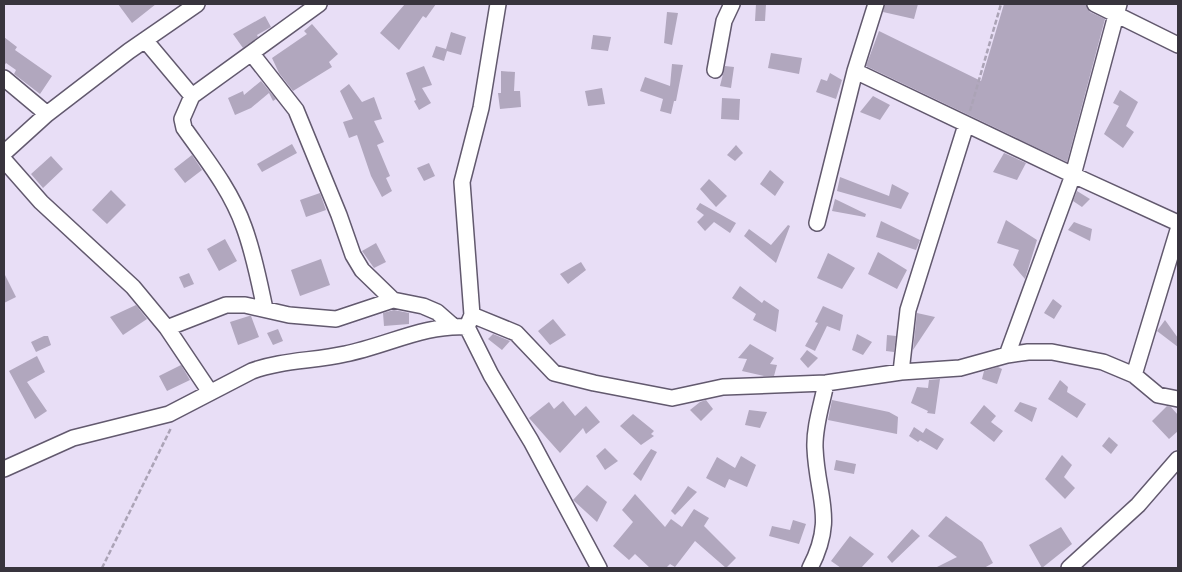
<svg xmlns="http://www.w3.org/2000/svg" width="1182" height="572" viewBox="0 0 1182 572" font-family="Spectral,serif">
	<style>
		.building { fill: #b1a7be }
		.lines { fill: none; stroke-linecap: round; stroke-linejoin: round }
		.minor-casing { stroke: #62596e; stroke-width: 18 }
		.path { stroke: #aba3b6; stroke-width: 2.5; stroke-dasharray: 5 2.5; stroke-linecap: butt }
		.minor { stroke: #fff; stroke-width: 15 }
	</style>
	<rect width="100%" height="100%" fill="#e8def6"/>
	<path class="building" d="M118 4H156L132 23Z
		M405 4H436L426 18 423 16 399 50 380 33Z
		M756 4H766L765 21H755Z
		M885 4H918L914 19 883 12Z
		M1004 4H1086L1090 12 1105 19 1067 162 866 66 879 31 981 81Z
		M667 12 678 13 672 45 664 43Z
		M265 16 271 27 257 35 258 37 243 48 233 34Z
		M312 24 338 54 329 62 332 67 293 91 279 73 272 58 307 34 304 31Z
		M451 32 466 37 461 55 447 51 444 61 432 57 436 46 446 49Z
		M593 35 611 37 608 51 591 49Z
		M4 37 17 47 15 50 52 76 40 94 14 74 16 70 6 63 4 66Z
		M771 53 802 58 799 74 768 68Z
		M672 64 683 65 676 101H674L671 114 660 111 663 99 640 91 645 77 670 86Z
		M424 66 432 85 422 88 431 103 419 110 414 101 416 100 406 73Z
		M725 66 734 67 731 88 720 86Z
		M501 71 515 72 514 91H520L521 107 500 109 498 93H501Z
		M830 73 842 80 836 99 816 92 821 79 827 81Z
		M261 81 276 99 273 101 269 93 251 108 235 115 228 98 243 91 244 95Z
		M349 84 362 102 374 97 382 119 374 121 384 142 377 145 390 176 386 178 392 191 382 197 371 176 357 135 349 138 343 122 353 119 340 91Z
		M602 88 605 104 588 106 585 91Z
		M1120 90 1138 102 1126 126 1134 132 1123 148 1104 134 1119 106 1113 103Z
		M873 96 890 105 880 120 860 112Z
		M722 98 740 99 739 120 721 119Z
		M292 144 297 153 262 172 257 164Z
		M736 145 743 153 735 161 727 155Z
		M1004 153 1026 163 1017 180 993 172Z
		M192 155 202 170 185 183 174 169Z
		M51 156 63 169 43 188 31 174Z
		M429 163 435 176 424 181 417 168Z
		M770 170 784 182 775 196 760 184Z
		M840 177 889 196 892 184 909 193 901 209 837 191Z
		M709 179 727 196 716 207 700 189Z
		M111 190 126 205 107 224 92 210Z
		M1077 191 1090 199 1082 207 1073 201Z
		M320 193 326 210 306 217 300 200Z
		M835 199 866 214 865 217 832 211Z
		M700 203 736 223 730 233 714 222 705 231 697 222 704 215 696 209Z
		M1006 220 1037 240 1025 279 1013 265 1019 250 997 243Z
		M881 221 920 240 916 250 876 237Z
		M1074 222 1092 229 1090 241 1068 230Z
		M788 225 790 226 776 263 744 236 749 229 771 245Z
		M225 239 237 261 219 271 207 249Z
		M376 243 386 262 374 268 362 251Z
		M878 252 907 270 897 289 868 274Z
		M828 253 855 268 842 289 817 278Z
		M321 259 330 285 300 296 291 270Z
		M581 262 586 270 568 284 560 274Z
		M4 273 16 297 4 303Z
		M189 273 194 284 184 288 179 277Z
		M740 286 762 303 764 300 779 310 776 332 753 320 756 314 732 298Z
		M1053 299 1062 306 1054 319 1044 313Z
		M136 305 147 319 123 335 110 317Z
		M823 306 843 315 840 331 827 326 815 351 805 346 818 323 815 322Z
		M394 310 409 313V324L384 326 383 313Z
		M917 313 935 317 913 350Z
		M249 316H251L259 337 238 345 230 322Z
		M553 319 566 335 550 345 538 331Z
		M1165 320 1178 338V347L1157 331Z
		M278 329 283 341 273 345 267 333Z
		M493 334 510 341 502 350 488 339Z
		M857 334 872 342 863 355 852 350Z
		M887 335 896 336 894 352 886 351Z
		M44 336H48L51 345 36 352 31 342Z
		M750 344 774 358 770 364 777 365 774 376H764L742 371 747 359 738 358Z
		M807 350 818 358 808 368 800 359Z
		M37 356 45 372 27 382 47 411 35 419 9 371Z
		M181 365 190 380 167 391 159 376Z
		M998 367 1002 369 997 384 982 379 984 371Z
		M940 379 935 414 927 413 928 411 911 403 917 387 928 388 929 380Z
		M1060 380 1068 387 1067 392 1086 404 1077 418 1048 399Z
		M706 400 713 409 701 421 690 410 700 402Z
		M832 400 889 412 898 417 897 434 828 420Z
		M563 401 575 416 586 406 600 422 586 434 583 428 560 453 529 418 549 402 554 409Z
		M1020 402 1037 408 1032 422 1014 411Z
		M984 405 996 416 991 422 1003 431 994 442 970 423Z
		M1167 406 1171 407 1178 415V431L1169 439 1152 421Z
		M749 410 767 412 760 428 745 425Z
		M633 414 654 431 651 434 654 436 641 445 620 426Z
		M914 427 923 433 926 428 944 439 937 450 920 440 918 442 909 436Z
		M1109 437 1118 445 1111 454 1102 446Z
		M605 448 618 461 605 470 596 456Z
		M651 449 657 452 641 481 633 474Z
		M1062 455 1072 465 1064 477 1075 488 1065 499 1045 479Z
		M741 456 756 465 747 487 729 479 725 488 706 478 717 457 735 468Z
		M836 460 856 464 854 474 834 470Z
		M587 485 607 502 597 522 573 500Z
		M688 486 697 492 675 515 671 511Z
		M635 494 665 527 671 519 682 527 694 509 709 518 704 526 736 558 726 568 695 541 675 567 670 564 666 568H650L635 554 629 560 613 546 633 522 622 510Z
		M946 516 982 542 993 563 984 568H935L957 557 928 536Z
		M793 520 806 524 799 544 769 536 772 526 790 530Z
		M1061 527 1072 544 1042 568 1029 545Z
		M912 529 920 536 892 563 887 557Z
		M850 536 874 554 861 568H841L831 561Z"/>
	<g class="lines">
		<g class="minor-casing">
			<path id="minor" d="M498 4 481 108 462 182 472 315 467 327 491 375 531 441 599 568
				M1095 4 1178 45
				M145 40 192 96
				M252 54 296 110 339 215 353 255 362 270 393 300
				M715 70 724 21 732 4
				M855 71 1073 175 1178 223
				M4 78 47 114
				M4 153 47 114 129 51 197 4
				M4 160 41 202 133 287 167 328 210 392
				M817 223 855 71 876 4
				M265 309C259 281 254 254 244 227 231 190 206 159 184 128L182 119 192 96 319 4
				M472 315 516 333 554 373 594 383 672 398 723 387 826 383 901 372 960 368 1007 355 1028 352H1052L1103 362 1134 375 1158 395 1178 399
				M167 328 226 305H245L289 315 336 319 393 300 423 306 437 312 453 326
				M1007 355 1073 175 1119 4
				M901 372 908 310 966 125
				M1134 375 1178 230
				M4 469 73 438 169 414 252 371C281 360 314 361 345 354 386 346 425 324 467 327
				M810 568C836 518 817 498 815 448 814 427 822 404 826 383
				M1069 568 1138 505 1178 459"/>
		</g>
		<path class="path" d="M970 111 1001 4
			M102 568 171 428"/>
		<use href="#minor" class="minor"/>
	</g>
	<rect width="1182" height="572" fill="none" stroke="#38343d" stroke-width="10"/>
</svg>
